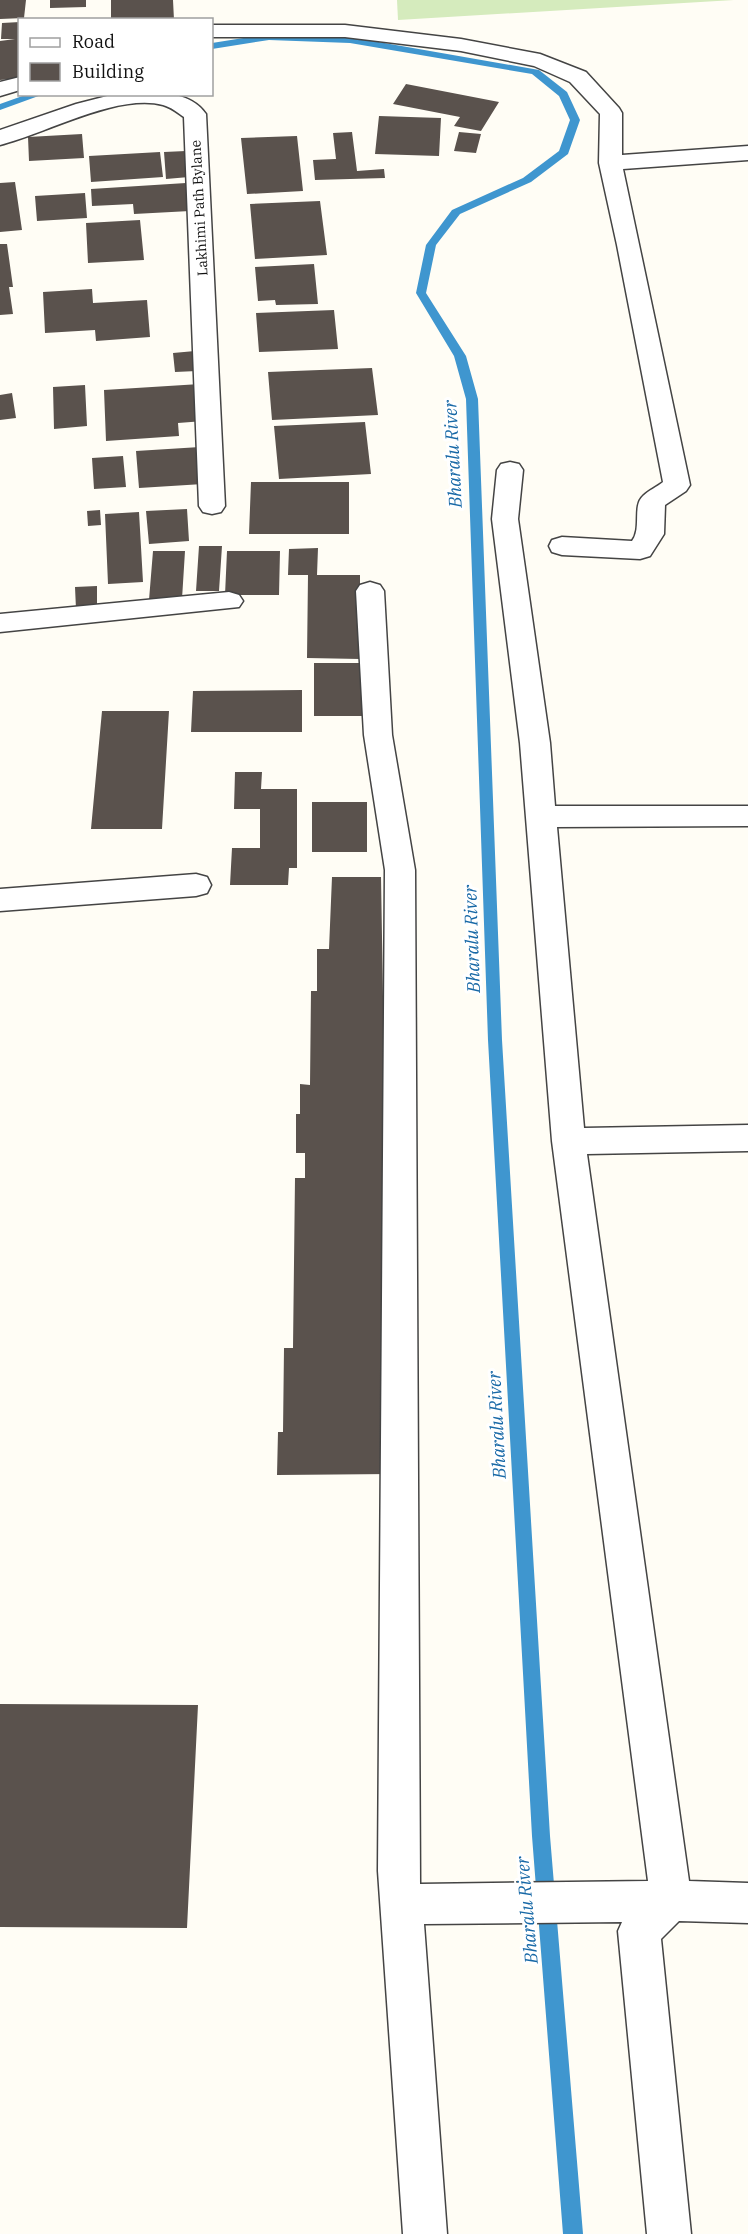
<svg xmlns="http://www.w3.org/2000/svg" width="748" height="2234" viewBox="0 0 748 2234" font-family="'IBM Plex Serif',serif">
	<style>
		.green { fill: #d5ebbd }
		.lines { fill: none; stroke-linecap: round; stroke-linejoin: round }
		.stream { fill: #3f96cf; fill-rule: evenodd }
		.building { fill: #5a524d }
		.minor-casing { stroke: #444; stroke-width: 3 }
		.minor { fill: #fff; fill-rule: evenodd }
		.labels { text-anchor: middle; stroke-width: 6; stroke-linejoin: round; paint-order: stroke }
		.far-street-label { font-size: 14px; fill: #111; stroke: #fff }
		.water-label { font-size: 18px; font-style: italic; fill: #1768a6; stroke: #fff }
	</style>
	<rect width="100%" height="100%" fill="#fffdf5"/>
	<path class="green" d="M397 0H734L398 20Z"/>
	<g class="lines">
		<path class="stream" d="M269 34 350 37 539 70 567 92 580 120 568 154 531 182 460 214 436 245 426 293 466 356 478 399 502 1040 550 1836 583 2234H563L532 1836 488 1040 466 399 454 356 416 293 426 245 452 210 523 178 559 151 570 120 559 96 532 74 350 43 269 40 212 49V43Z
			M28 94H44L0 110V104Z"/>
	</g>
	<path class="building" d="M0 0H26L24 18 0 19Z
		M50 0H86V7L50 8Z
		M111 0H173L174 20H111Z
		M20 22V78L0 80V41L15 39H1L2 23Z
		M406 84 499 102 481 131 454 126 460 117 393 104Z
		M379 116 441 118 439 156 375 154Z
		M352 132 357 171 384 169 385 178 315 180 313 160 336 159 333 133Z
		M459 132 481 134 476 153 454 151Z
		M82 134 84 158 29 161 28 137Z
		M297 136 303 191 247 194 241 138Z
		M186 151 189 177 166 179 164 152Z
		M160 152 163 177 91 182 89 156Z
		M15 182 22 230 0 232V183Z
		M186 183 190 211 134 214 133 204 92 206 91 189Z
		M85 193 87 218 37 221 35 196Z
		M320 201 327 255 255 259 250 204Z
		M140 220 144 260 88 263 86 223Z
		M0 244H7L13 287H9L13 314 0 315Z
		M314 264 318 304 276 305 275 300 258 301 255 267Z
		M92 289 93 303 147 300 150 337 96 341 95 330 45 333 43 292Z
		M334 310 338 349 259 352 256 313Z
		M195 351 197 371 175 372 173 353Z
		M372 368 378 415 272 420 268 372Z
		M200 384 204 421 178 423 179 436 106 441 104 390Z
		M85 385 87 426 54 429 53 387Z
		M12 393 16 418 0 420V395Z
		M365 422 371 474 279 479 274 426Z
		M200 447 203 484 139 488 136 451Z
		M123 456 126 487 94 489 92 458Z
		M251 482H349V534H249Z
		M187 509 189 541 149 544 146 511Z
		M100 510 101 525 88 526 87 511Z
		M139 512 143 582 108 584 105 514Z
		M199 546H222L219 591H196Z
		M318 548 317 575H360V659L307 658 308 575H288L289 549Z
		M153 551H185L182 599 149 600Z
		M227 551H280L279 595H225Z
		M97 586V608L76 609 75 587Z
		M314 663H363L364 716H314Z
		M302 690V732H191L193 691Z
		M102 711H169L162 829H91Z
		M235 772H262L261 789H297V868H289L288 885H230L232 848H260V809H234Z
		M312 802H367V852H312Z
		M332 877H381L391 1474 277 1475 278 1432H283L284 1348H293L295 1178H305V1153H296V1114H300V1084L310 1085 311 991H317V949H329Z
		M0 1704 198 1705 187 1928 0 1927Z"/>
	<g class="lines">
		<g class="minor-casing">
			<path id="minor" d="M212 25H345L461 39 540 54 586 72 619 108 622 113V155L748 146V160L623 169 690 485 686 491 665 505 664 534 650 556 640 559 562 555 552 552 549 546 552 540 562 537 632 541C642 528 632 506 643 496 649 490 657 487 663 482L617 245 599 163 600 114 570 82 534 66 461 51 345 37H212Z
				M20 77V90L0 96V82Z
				M115 94C144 94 187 86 206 114L225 506 221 512 212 514 203 512 199 506 184 117C178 113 171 107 163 105 117 93 45 134 0 145V130L76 104Z
				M510 462 519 464 523 470 518 519 550 743 555 806H748V826L557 827 584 1128 748 1125V1151L587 1154 689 1881 748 1883V1923L679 1921 661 1939 691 2234H647L618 1931 622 1922 424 1924 447 2234H403L378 1871 385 870 364 735 356 591 360 585 370 582 380 585 384 591 392 735 415 870 420 1884 648 1881 552 1141 520 743 492 519 497 470 501 464Z
				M229 592 239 595 243 601 239 607 0 632V614Z
				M196 874 207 877 211 885 207 893 196 896 0 911V889Z"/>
		</g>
		<use href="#minor" class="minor"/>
	</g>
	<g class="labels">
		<g class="far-street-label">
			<text transform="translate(199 208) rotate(-93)" y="5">Lakhimi Path Bylane</text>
		</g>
		<g class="water-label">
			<text transform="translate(453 454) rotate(-93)" y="6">Bharalu River</text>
			<text transform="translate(472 939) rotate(-92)" y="6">Bharalu River</text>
			<text transform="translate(497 1425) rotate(-93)" y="6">Bharalu River</text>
			<text transform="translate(527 1910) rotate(-95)" y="6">Bharalu River</text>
		</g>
	</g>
	<rect x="18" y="18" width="195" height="78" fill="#ffffff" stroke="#a0a0a0" stroke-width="1.5"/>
	<rect x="30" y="38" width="30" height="9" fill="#ffffff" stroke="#a0a0a0" stroke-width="1.5"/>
	<text x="72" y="48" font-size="18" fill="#111111">Road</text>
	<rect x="30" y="63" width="30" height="18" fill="#5a524d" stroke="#a0a0a0" stroke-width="1.5"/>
	<text x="72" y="78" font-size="18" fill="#111111">Building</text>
</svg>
